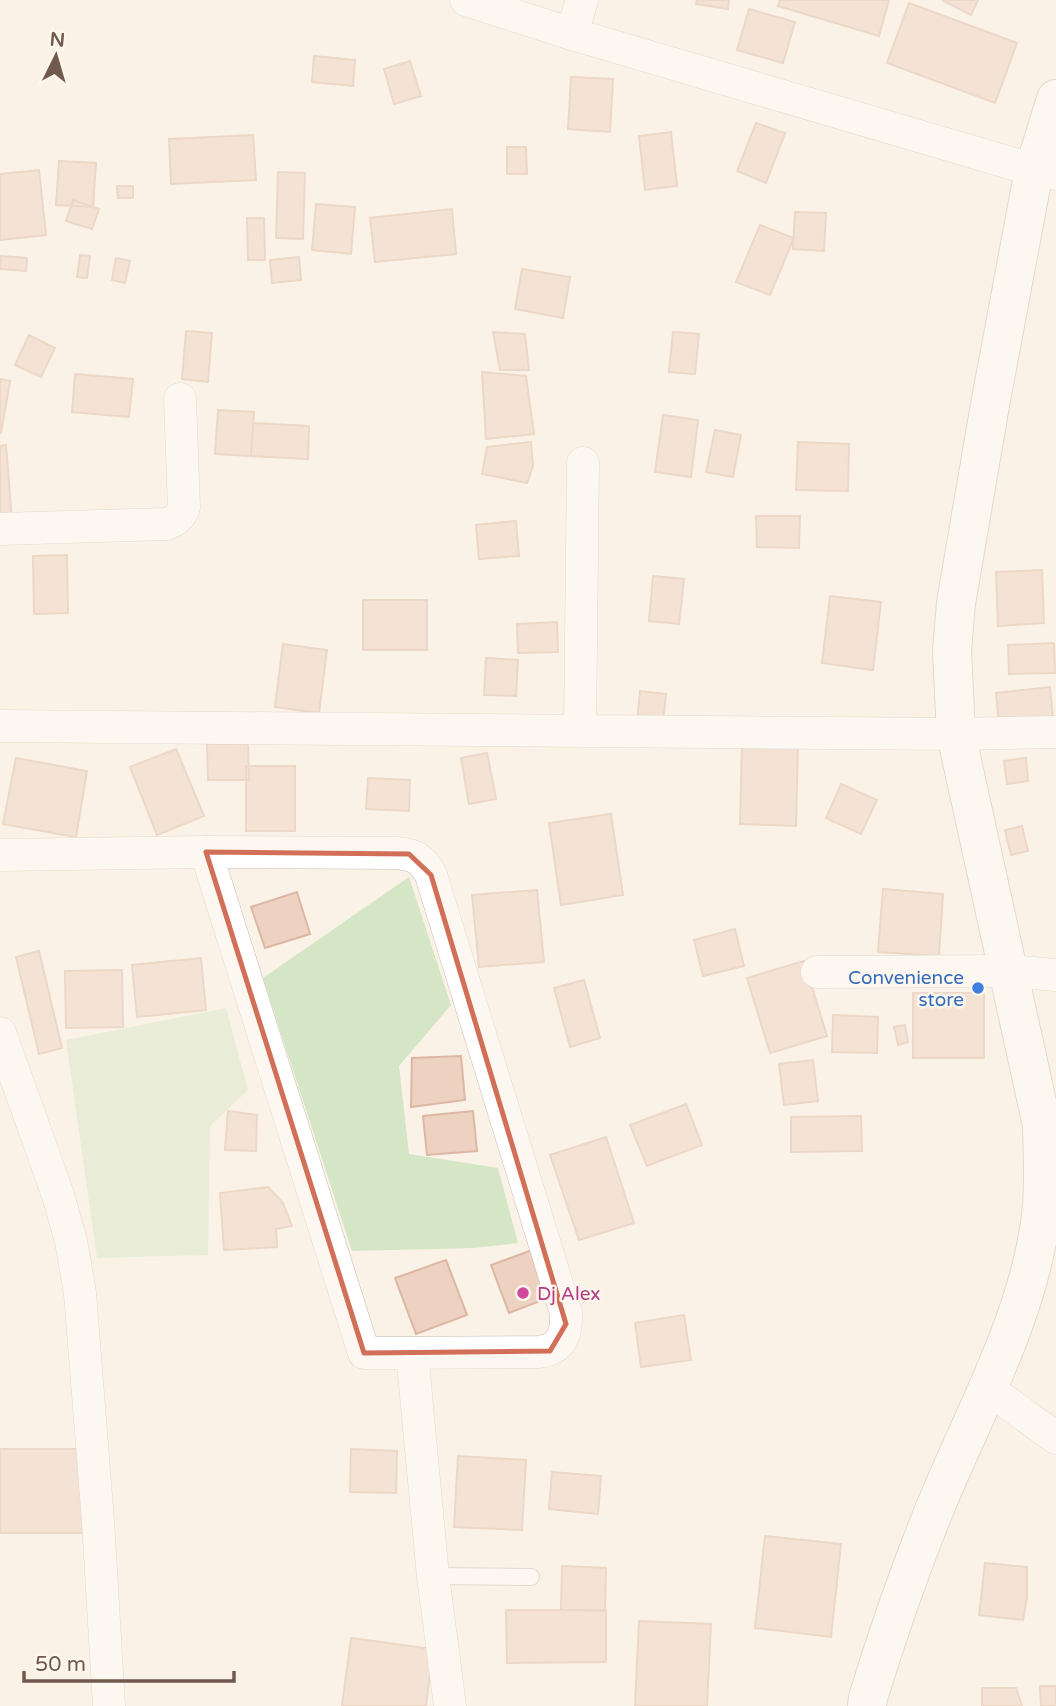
<svg xmlns="http://www.w3.org/2000/svg" width="1056" height="1706" viewBox="0 0 1056 1706" font-family="'Varela Round',sans-serif">
	<style>
		.green { fill: #d4e6c6 }
		.building { fill: #edd1c1; stroke: #ddb7a3; stroke-width: 2 }
		.lines { fill: none; stroke-linecap: round; stroke-linejoin: round }
		.service-casing { stroke: #cbb9ae; stroke-width: 18 }
		.minor-casing { stroke: #cbb9ae; stroke-width: 33 }
		.tertiary-casing { stroke: #cbb9ae; stroke-width: 40 }
		.service { stroke: #fff; stroke-width: 16 }
		.minor { stroke: #fff; stroke-width: 32 }
		.tertiary { stroke: #fff; stroke-width: 38 }
		.marked { fill: none; stroke: #d26f58; stroke-width: 5; stroke-linejoin: round }
		.shop-dot { fill: #3f7fe0; stroke: #fdf6ec; stroke-width: 2.5 }
		.hotel-dot { fill: #d1479c; stroke: #fdf6ec; stroke-width: 2.5 }
		.labels { text-anchor: middle; stroke-width: 5; stroke-linejoin: round; paint-order: stroke }
		.shop-label { font-size: 19px; fill: #366cbe; stroke: #fdf6ec; text-anchor: end }
		.hotel-label { font-size: 19px; fill: #b23c85; stroke: #fdf6ec; text-anchor: start }
	</style>
	<rect width="100%" height="100%" fill="#faf2e6"/>
	<path class="green" d="M409 877 451 1005 399 1066 409 1154 498 1168 518 1243 474 1248 352 1251 263 978Z
		M226 1008 248 1090 210 1126 208 1255 97 1258 66 1040Z"/>
	<path class="building" d="M697 0H729L728 9 696 4Z
		M780 0H889L879 36 778 6Z
		M942 0H978L971 15Z
		M909 3 1017 43 995 103 887 63Z
		M749 9 795 22 783 63 737 50Z
		M314 56 355 60 353 86 312 82Z
		M410 61 421 96 394 104 384 69Z
		M571 77 613 79 610 132 568 129Z
		M756 123 785 133 766 183 737 171Z
		M671 132 677 186 645 190 639 136Z
		M253 135 256 180 171 184 169 139Z
		M507 147H526L527 174H507Z
		M59 161 96 163 93 207 56 205Z
		M39 170 46 235 0 240V174Z
		M278 172 305 173 303 239 276 238Z
		M117 186H133V198H118Z
		M73 200 99 209 92 229 66 221Z
		M316 204 355 207 351 254 312 250Z
		M452 209 456 254 375 262 370 218Z
		M795 212 826 213 824 251 793 249Z
		M247 218H264L265 260H248Z
		M760 225 794 238 770 295 736 282Z
		M80 255 90 256 87 278 77 277Z
		M1 256 27 258 26 271 0 269Z
		M299 257 301 280 272 283 270 260Z
		M116 258 130 261 125 283 112 280Z
		M522 269 570 277 563 318 515 309Z
		M186 331 212 333 208 382 182 379Z
		M493 332 525 334 529 370H500Z
		M673 332 699 334 695 374 669 372Z
		M29 335 55 348 41 377 15 365Z
		M482 372 526 376 534 434 486 439Z
		M75 374 133 379 129 417 72 412Z
		M0 379 10 381 1 433H0Z
		M218 410 254 412 251 456 215 454Z
		M663 415 698 420 691 477 655 472Z
		M253 423 309 426 308 459 251 456Z
		M715 430 741 435 733 477 706 472Z
		M531 442 533 466 527 483 482 474 487 447Z
		M798 442 849 444 848 491 796 490Z
		M6 445 12 522 0 523V446Z
		M756 516H800L799 548 757 547Z
		M516 521 519 556 479 559 476 525Z
		M67 555 68 613 34 614 33 556Z
		M1042 570 1044 623 998 626 996 572Z
		M653 576 684 579 679 624 649 621Z
		M830 596 881 602 873 670 822 663Z
		M363 600H427V650H363Z
		M557 622 558 652 518 653 517 624Z
		M1054 643 1055 673 1009 674 1008 645Z
		M283 644 327 650 319 713 275 707Z
		M486 658 518 660 516 696 484 695Z
		M1050 687 1053 718 999 724 996 693Z
		M640 691 666 694 663 724 637 722Z
		M742 741 798 742 796 826 740 824Z
		M207 744H248L249 780H208Z
		M176 749 204 816 157 835 130 767Z
		M487 753 496 799 469 804 461 758Z
		M16 758 87 771 76 837 3 824Z
		M1026 758 1028 781 1007 784 1004 761Z
		M246 766H295V831H246Z
		M368 778 410 780 409 811 366 809Z
		M841 784 877 800 861 834 826 818Z
		M611 814 623 895 561 905 549 823Z
		M1022 826 1028 851 1011 855 1005 830Z
		M883 889 943 894 939 956 878 952Z
		M537 890 544 962 479 967 472 895Z
		M297 892 310 934 265 948 251 907Z
		M735 929 744 966 703 976 694 940Z
		M39 951 62 1048 39 1054 16 957Z
		M201 958 206 1010 137 1017 132 965Z
		M804 961 827 1036 770 1053 747 978Z
		M122 970 123 1027 66 1028 65 971Z
		M584 980 600 1038 570 1047 554 988Z
		M913 993H984V1058H913Z
		M833 1015 878 1017 877 1053 832 1052Z
		M905 1025 908 1042 898 1045 894 1027Z
		M461 1056 465 1100 411 1107 412 1058Z
		M813 1060 818 1101 784 1105 779 1064Z
		M686 1104 702 1145 647 1166 630 1125Z
		M228 1111 257 1115 256 1151 225 1150Z
		M473 1111 477 1151 427 1155 423 1116Z
		M861 1116 862 1151 791 1152V1117Z
		M606 1137 634 1223 579 1240 550 1155Z
		M268 1187 283 1203 292 1226 276 1229 277 1247 224 1250 220 1193Z
		M535 1249 553 1296 509 1313 491 1265Z
		M446 1260 467 1315 416 1334 395 1278Z
		M684 1315 691 1360 641 1367 635 1323Z
		M0 1449H82L83 1533H0Z
		M351 1449 397 1451 396 1493 350 1492Z
		M458 1456 526 1460 522 1530 454 1527Z
		M552 1472 601 1476 598 1514 549 1509Z
		M765 1536 841 1544 831 1637 755 1628Z
		M985 1563 1027 1567V1598L1023 1620 979 1615Z
		M562 1566 606 1568 605 1611 561 1610Z
		M506 1610H606V1662L507 1663Z
		M639 1621 711 1624 707 1706H635Z
		M351 1638 433 1649 426 1706H342Z
		M1040 1686H1056V1706H1041Z
		M982 1688H1016L1022 1706H982Z"/>
	<g class="lines">
		<g class="service-casing">
			<path id="service" d="M433 1576 531 1577"/>
		</g>
		<g class="minor-casing">
			<path id="minor" d="M466 0 572 34 1034 170 1056 174
				M572 34 582 0
				M0 529 167 524C176 520 181 517 184 507L180 399
				M0 726 956 734 1056 732
				M580 731 583 463
				M0 855 206 852 397 853C415 855 422 858 431 875L566 1313C567 1334 562 1349 539 1352L364 1353 206 852
				M817 972 1008 971 1056 975
				M0 1033 58 1195 71 1241 80 1293 98 1521 109 1706
				M412 1353 433 1576 450 1706
				M987 1388 1056 1438"/>
		</g>
		<g class="tertiary-casing">
			<path id="tertiary" d="M867 1706 868 1698C886 1639 906 1581 929 1523 966 1428 1020 1337 1038 1236 1045 1200 1043 1162 1042 1125L956 734 952 651 956 603 990 405 1034 170 1056 99"/>
		</g>
		<use href="#service" class="service"/>
		<use href="#minor" class="minor"/>
		<use href="#tertiary" class="tertiary"/>
	</g>
	<path d="M0 0H1056V1706H0ZM206 852 409 854 431 875 566 1324 550 1351 364 1353Z" fill="#faf2e6" fill-opacity=".55" fill-rule="evenodd"/>
	<path class="marked" d="M206 852 409 854 431 875 566 1324 550 1351 364 1353Z"/>
	<circle class="shop-dot" cx="978" cy="988" r="7"/>
	<circle class="hotel-dot" cx="523" cy="1293" r="7"/>
	<g class="labels">
		<g class="shop-label">
			<text x="964" y="984">Convenience<tspan x="964" dy="22">store</tspan></text>
		</g>
		<g class="hotel-label">
			<text x="537" y="1300">Dj Alex</text>
		</g>
	</g>
	<g transform="translate(56 56) rotate(5)" stroke="#fdf6ec" stroke-width="5" paint-order="stroke">
	<path d="M0-5L12 26L0 18L-12 26Z" fill="#71594e"/>
	<text y="-10" font-size="19" font-weight="bold" text-anchor="middle" fill="#71594e">N</text>
	</g>
	<path d="M24 1671v10h210v-10" fill="none" stroke="#71594e" stroke-width="3.5"/>
	<text x="35" y="1671" font-size="21" fill="#71594e" stroke="#fdf6ec" stroke-width="5" paint-order="stroke">50 m</text>
</svg>
